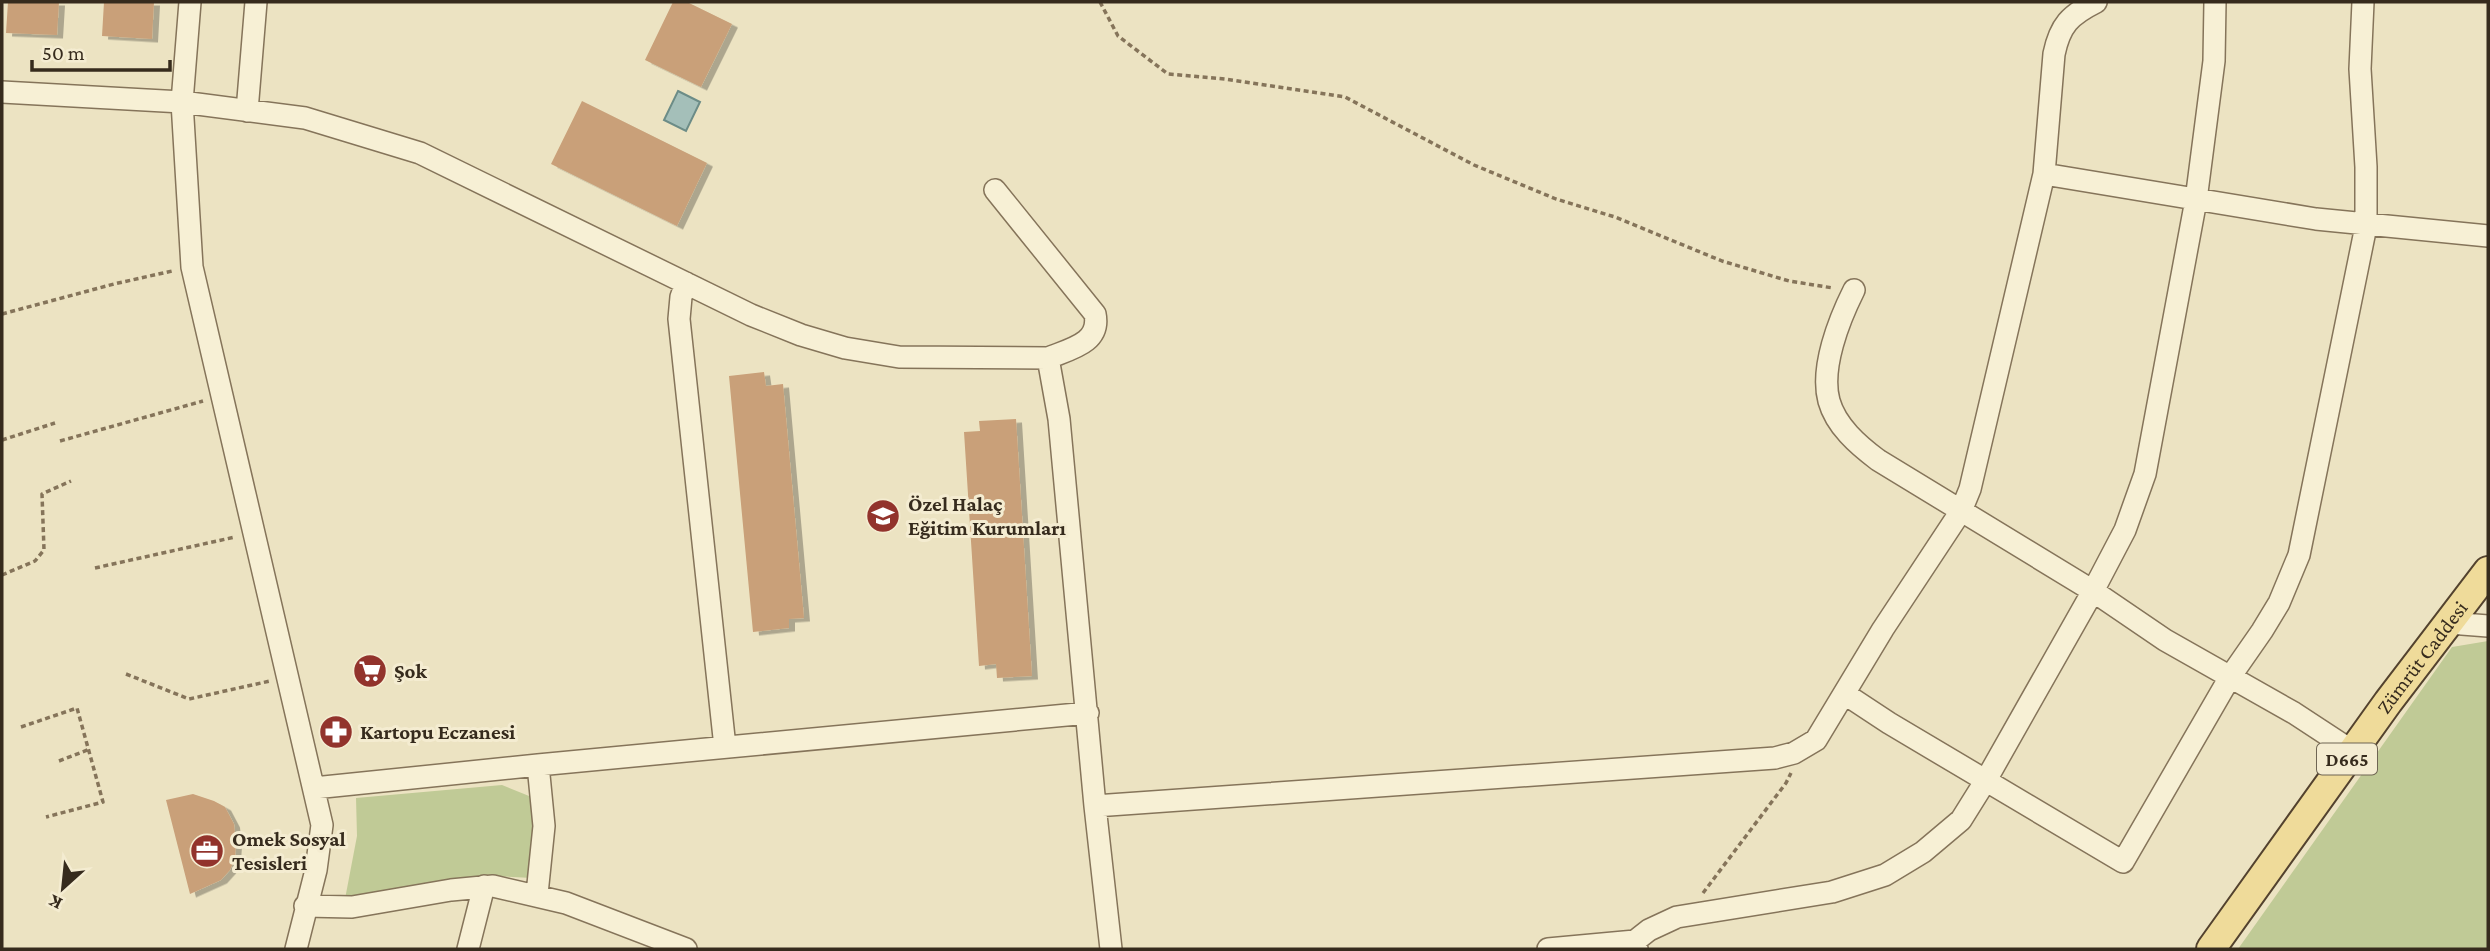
<svg xmlns="http://www.w3.org/2000/svg" width="2490" height="951" viewBox="0 0 2490 951" font-family="'Crimson Pro',serif">
	<style>
		.green { fill: #c0ca96 }
		.water { fill: #a4bfb9; stroke: #6c8c87; stroke-width: 2 }
		.building { fill: #c9a079; filter: url(#shadow) }
		.lines { fill: none; stroke-linecap: round; stroke-linejoin: round }
		.minor-casing { stroke: #85745a; stroke-width: 24 }
		.major-casing { stroke: #53422e; stroke-width: 32 }
		.path { stroke: #85745a; stroke-width: 3.5; stroke-dasharray: 5 3.5; stroke-linecap: butt }
		.minor { stroke: #f7f0d5; stroke-width: 21 }
		.major { stroke: #efdb9a; stroke-width: 28 }
		.labels { text-anchor: middle; stroke-width: 6; stroke-linejoin: round; paint-order: stroke }
		.shield { fill: #f4ecd1; stroke: #6f6553; stroke-width: 2 }
		.shield-label { font-size: 19px; font-weight: bold; fill: #362b1d }
		.poi-label { font-size: 21px; font-weight: bold; fill: #362b1d; stroke: #f4ecd1; text-anchor: start }
		.street-label { font-size: 21px; fill: #362b1d; stroke: #f4ecd1 }
	</style>
	<defs>
		<filter id="shadow"><feDropShadow dx="6" dy="3.5" stdDeviation="0" flood-color="#0004"/></filter>
	</defs>
	<rect width="100%" height="100%" fill="#ece3c2"/>
	<path class="green" d="M2488 641V949H2238L2452 647Z
		M502 785 534 798 540 829 532 878 493 876 345 899 357 836 356 798Z"/>
	<path class="water" d="M678 91 700 102 686 131 664 120Z"/>
	<path class="building" d="M8 2H59L57 35 6 33Z
		M104 2H154L152 39 102 36Z
		M673 2H687L732 24 701 87 645 60Z
		M582 101 707 163 677 226 551 164Z
		M764 372 766 386 783 384 804 618 789 619V628L753 632 729 376Z
		M1016 419 1032 676 997 678 996 664 979 666 964 432 980 431 979 421Z
		M193 794 214 801 225 807 234 824 236 843 235 858 230 870 221 880 190 894 166 800Z"/>
	<g class="lines">
		<g class="minor-casing">
			<path id="minor" d="M190 2 182 102 305 118 420 153 751 315 801 335 845 348 899 357 1048 358 1059 419 1095 806 1111 949
				M2 92 182 102 192 267 322 825 316 870 296 949
				M247 111 256 2
				M2044 174 2316 219 2488 236
				M995 190 1095 314C1101 343 1070 349 1048 358
				M686 283 681 297 679 319 725 747
				M1854 290C1839 320 1820 368 1829 401 1836 426 1858 445 1878 460L2093 591 2165 640 2294 713 2352 751
				M2449 623 2488 626
				M1845 694 1889 723 2123 862 2230 677 2262 631 2279 603 2299 555 2366 226V167L2360 69 2363 2
				M314 788 538 765 1088 713
				M1095 806 1775 758 1794 753 1816 740 1883 629 1961 511 1970 489 2044 174 2054 54C2060 25 2070 15 2096 2
				M537 894 544 826 538 765
				M305 906 352 907 451 890 493 886 566 903 686 949
				M1635 941 1649 930 1677 917 1832 892 1885 875 1923 852 1961 820 1986 780 2093 591 2125 530 2145 474 2196 200 2214 61 2215 2
				M468 949 484 886
				M1548 949 1635 941 1637 949"/>
		</g>
		<g class="major-casing">
			<g id="major">
				<path id="s1" d="M2211 949 2388 702 2488 571"/>
			</g>
		</g>
		<path class="path" d="M1100 2 1118 36 1168 74 1225 79 1345 97 1474 165 1556 199 1615 217 1722 261 1789 281 1833 288
			M2 314 114 284 172 271
			M2 440 55 423
			M60 441 203 401
			M95 568 235 537
			M2 575 35 561 44 550 42 494 71 481
			M126 674 189 699 270 681
			M21 727 77 708 103 802 46 817
			M59 761 90 749
			M1703 893 1786 783 1791 773"/>
		<use href="#minor" class="minor"/>
		<use href="#major" class="major"/>
	</g>
	<defs>
		<g id="school-disc" transform="scale(1.75)"><circle r="9.5" fill="#92332c" stroke="#f4ecd1"/><path d="M0-5L7-2L0 1L-7-2ZM-4 1L0 2.5L4 1V4Q0 6-4 4Z" fill="#fff"/></g>
		<g id="supermarket-disc" transform="scale(1.75)"><circle r="9.5" fill="#92332c" stroke="#f4ecd1"/><path d="M-6-5.5h2.5l.6 2H6L4.5 2H-2.5L-4.4-4H-6ZM-1.5 3.2a1.3 1.3 0 1 0 .1 0ZM3 3.2a1.3 1.3 0 1 0 .1 0Z" fill="#fff"/></g>
		<g id="pharmacy-disc" transform="scale(1.75)"><circle r="9.5" fill="#92332c" stroke="#f4ecd1"/><path d="M-2-6h4v4h4v4h-4v4h-4v-4h-4v-4h4Z" fill="#fff"/></g>
		<g id="office-disc" transform="scale(1.75)"><circle r="9.5" fill="#92332c" stroke="#f4ecd1"/><path d="M-6-3h4V-5.5h4V-3h4V5H-6ZM-1-4.5V-3h2v-1.5ZM-6 0V1H6V0Z" fill="#fff"/></g>
	</defs>
	<g fill-rule="evenodd">
		<use href="#school-disc" x="883" y="516"/>
		<use href="#supermarket-disc" x="370" y="671"/>
		<use href="#pharmacy-disc" x="336" y="732"/>
		<use href="#office-disc" x="207" y="851"/>
	</g>
	<g class="labels">
		<rect class="shield" x="2317" y="743.5" width="60" height="31" rx="5"/>
		<g class="shield-label">
			<text x="2347" y="766">D665</text>
		</g>
		<g class="poi-label">
			<text x="908" y="511">Özel Halaç<tspan x="908" dy="24">Eğitim Kurumları</tspan></text>
			<text x="394" y="678">Şok</text>
			<text x="360" y="739">Kartopu Eczanesi</text>
			<text x="232" y="846">Omek Sosyal<tspan x="232" dy="24">Tesisleri</tspan></text>
		</g>
		<g class="street-label">
			<text dy="7" stroke="none"><textPath href="#s1" startOffset="360">Zümrüt Caddesi</textPath></text>
		</g>
	</g>
	<rect width="2490" height="951" fill="none" stroke="#362b1d" stroke-width="7"/>
	<g transform="translate(63 888) rotate(207)" stroke="#f4ecd1" stroke-width="5" paint-order="stroke">
	<path d="M0-5L12 26L0 18L-12 26Z" fill="#362b1d"/>
	<text y="-10" font-size="19" font-weight="bold" text-anchor="middle" fill="#362b1d">K</text>
	</g>
	<path d="M32 60v10h138v-10" fill="none" stroke="#362b1d" stroke-width="3.5"/>
	<text x="42" y="60" font-size="21" fill="#362b1d" stroke="#f4ecd1" stroke-width="5" paint-order="stroke">50 m</text>
</svg>
